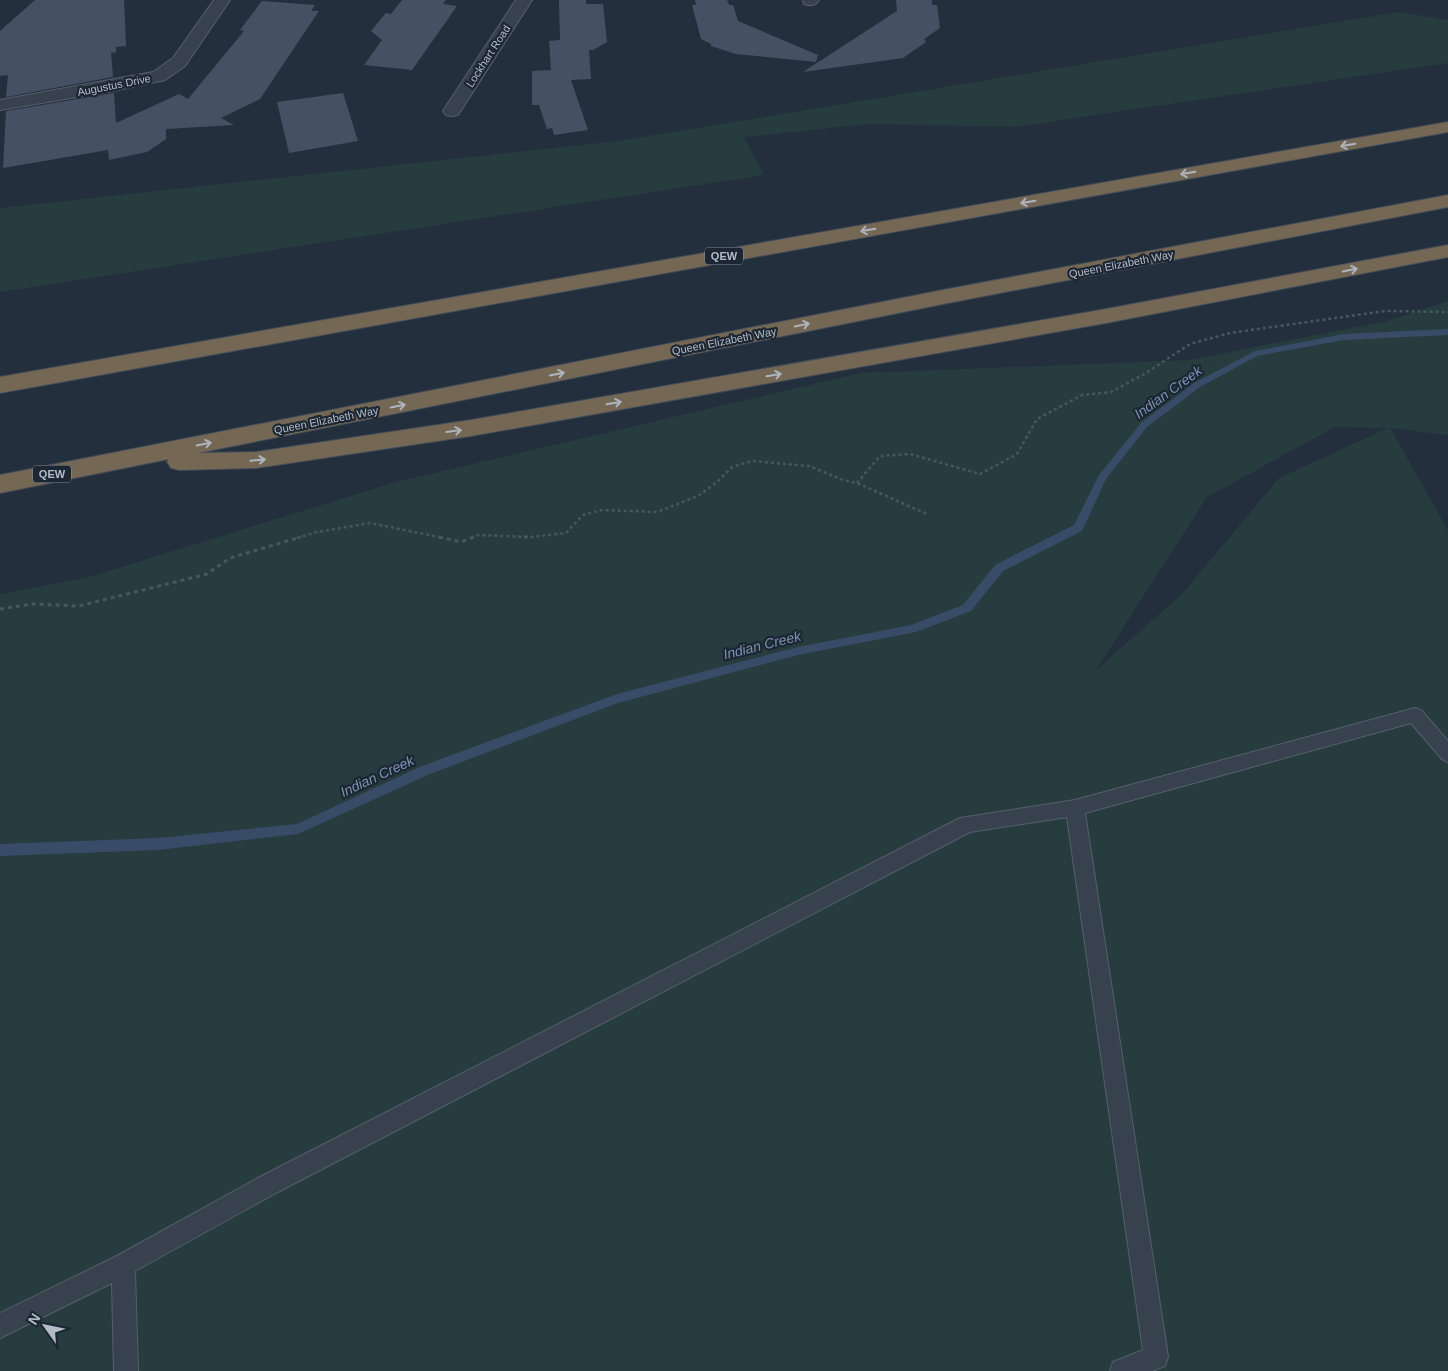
<svg xmlns="http://www.w3.org/2000/svg" width="1448" height="1371" viewBox="0 0 1448 1371" font-family="Arial,sans-serif">
	<style>
		.green { fill: #263c3f; fill-rule: evenodd }
		.lines { fill: none; stroke-linecap: round; stroke-linejoin: round }
		.stream { fill: #394c67; fill-rule: evenodd }
		.building { fill: #455162 }
		.service-casing { stroke: #565f6c; stroke-width: 2 }
		.minor-casing { stroke: #565f6c; stroke-width: 2 }
		.motorway-casing { stroke: #434c59; stroke-width: 2 }
		.path-far1 { stroke: #44595c; stroke-width: 2.5; stroke-dasharray: 3 3; stroke-linecap: butt }
		.path { stroke: #44595c; stroke-width: 3; stroke-dasharray: 4 4; stroke-linecap: butt }
		.service { fill: #38414e; fill-rule: evenodd }
		.minor { fill: #38414e; fill-rule: evenodd }
		.motorway { fill: #746855; fill-rule: evenodd }
		.oneway { stroke: #aeb4bd }
		.labels { text-anchor: middle; stroke-width: 4.5; stroke-linejoin: round; paint-order: stroke }
		.far-street-label { font-size: 11px; fill: #b4bcc9; stroke: #1d2633 }
		.shield { fill: #1d2633; stroke: #878f9c; stroke-width: 1 }
		.shield-label { font-size: 11px; font-weight: bold; fill: #b4bcc9 }
		.water-label { font-size: 14px; font-style: italic; fill: #7c92b1; stroke: #1d2633 }
	</style>
	<rect width="100%" height="100%" fill="#242f3e"/>
	<path class="green" d="M1399 12 1448 20V63L1015 127 869 124 744 137 764 175 0 292V208L618 141Z
		M1448 301V435L1390 428 1448 530V1371H0V594L86 578 396 482 861 373 1190 360 1387 321ZM1335 427 1388 428 1279 478 1182 594 1096 670 1207 497Z"/>
	<g class="lines">
		<path class="stream" d="M1448 329V335L1344 340 1257 356 1200 387 1147 427 1106 479 1082 531 1003 571 971 611 916 632 798 655 618 703 430 774 298 834 158 850 0 856V844L158 838 297 824 422 766 617 694 798 647 911 625 963 605 995 565 1074 525 1099 475 1141 423 1194 383 1255 351 1344 334Z"/>
	</g>
	<path class="building" d="M35 0H124L126 46 116 47V52L111 53 113 77 6 97 8 75 0 76V31Z
		M402 0H446L443 4 457 6 412 70 364 65 382 40 371 31 386 13 391 14Z
		M559 0H586V4H603L607 42 593 50H589L591 79 571 80 588 130 554 135 552 128 547 129 539 105H532V71L551 70 549 41 560 40Z
		M695 0H727L729 5H733L738 21 818 55 816 62 736 54 711 46V44L701 39 692 5H696Z
		M896 0H932V5H937L940 28 924 39 926 42 903 58 803 72 897 11Z
		M262 1 315 5 311 11H319L260 99 221 118 234 125 166 129V139L147 152 109 160 108 150 3 168 6 111 114 93 116 123 179 94 188 99 244 31 240 30Z
		M343 93 358 141 289 153 277 102Z"/>
	<g class="lines">
		<g class="service-casing">
			<path id="service" d="M1415 708 1421 710 1448 741V762L1442 759 1411 723 1085 813 1168 1357 1165 1366 1152 1371H1110L1113 1362 1143 1350 1067 817 970 832 274 1194 135 1271 138 1371H114L112 1283 0 1338V1313L115 1257 258 1178 960 818 1075 800Z"/>
		</g>
		<g class="minor-casing">
			<path id="minor" d="M214 0H230L185 66 165 80 113 91 0 110V100L153 72 173 58Z
				M516 0H532L458 115 452 116 446 115 443 111Z
				M803 0H819C815 6 811 6 804 4Z"/>
		</g>
		<g class="motorway-casing">
			<path id="motorway" d="M1448 122V132L0 393V377Z
				M1448 195V207L943 304 198 453 256 452 471 420 1106 309 1448 245V257L1106 323 471 436 256 468 179 470 171 468 167 462 169 459 0 493V475L943 290Z"/>
		</g>
		<path class="path-far1" d="M857 483 880 456 910 454 980 474 1017 454 1037 419 1082 395 1111 392 1146 373 1190 344 1230 333 1385 311 1448 312
			M297 538 317 532 370 523 444 538
			M471 538 478 535 531 537 566 533 583 515 602 510 657 512 698 496 717 482 732 467 752 461 809 466 843 480 857 483 929 515"/>
		<path class="path" d="M439 537 461 542 474 537
			M524 537H533
			M0 609 33 604 79 606 207 574 230 558 301 537"/>
		<use href="#service" class="service"/>
		<use href="#minor" class="minor"/>
		<use href="#motorway" class="motorway"/>
	</g>
	<defs><path id="oneway-shaft" d="M-6 0H5M1.5-3L5.5 0L1.5 3" fill="none" stroke-width="1.6" stroke-linecap="round" stroke-linejoin="round" transform="scale(1.25)"/></defs>
	<g class="oneway">
		<use href="#oneway-shaft" transform="translate(1348 145) rotate(170)"/>
		<use href="#oneway-shaft" transform="translate(1188 173) rotate(170)"/>
		<use href="#oneway-shaft" transform="translate(1028 202) rotate(170)"/>
		<use href="#oneway-shaft" transform="translate(868 230) rotate(170)"/>
		<use href="#oneway-shaft" transform="translate(1350 270) rotate(-11)"/>
		<use href="#oneway-shaft" transform="translate(802 325) rotate(-11)"/>
		<use href="#oneway-shaft" transform="translate(557 374) rotate(-11)"/>
		<use href="#oneway-shaft" transform="translate(774 375) rotate(-10)"/>
		<use href="#oneway-shaft" transform="translate(614 403) rotate(-10)"/>
		<use href="#oneway-shaft" transform="translate(398 406) rotate(-11)"/>
		<use href="#oneway-shaft" transform="translate(454 431) rotate(-8)"/>
		<use href="#oneway-shaft" transform="translate(204 444) rotate(-11)"/>
		<use href="#oneway-shaft" transform="translate(258 460) rotate(-6)"/>
	</g>
	<g class="labels">
		<g class="far-street-label">
			<text transform="translate(488 56) rotate(-57)" y="4">Lockhart Road</text>
			<text transform="translate(114 85) rotate(-11)" y="4">Augustus Drive</text>
			<text transform="translate(1121 264) rotate(-11)" y="4">Queen Elizabeth Way</text>
			<text transform="translate(724 341) rotate(-11)" y="4">Queen Elizabeth Way</text>
			<text transform="translate(326 420) rotate(-11)" y="4">Queen Elizabeth Way</text>
		</g>
		<g class="shield">
			<rect x="705" y="247.5" width="38" height="17" rx="4"/>
			<rect x="33" y="465.5" width="38" height="17" rx="4"/>
		</g>
		<g class="shield-label">
			<text x="724" y="260">QEW</text>
			<text x="52" y="478">QEW</text>
		</g>
		<g class="water-label">
			<text transform="translate(1168 392) rotate(-36)" y="5">Indian Creek</text>
			<text transform="translate(762 645) rotate(-14)" y="5">Indian Creek</text>
			<text transform="translate(377 776) rotate(-25)" y="5">Indian Creek</text>
		</g>
	</g>
	<g transform="translate(45 1326) rotate(303)" stroke="#1d2633" stroke-width="4" paint-order="stroke">
	<path d="M0-4L9 19L0 12L-9 19Z" fill="#b4bcc9"/>
	<text y="-8" font-size="14" font-weight="bold" text-anchor="middle" fill="#b4bcc9">N</text>
	</g>
</svg>
